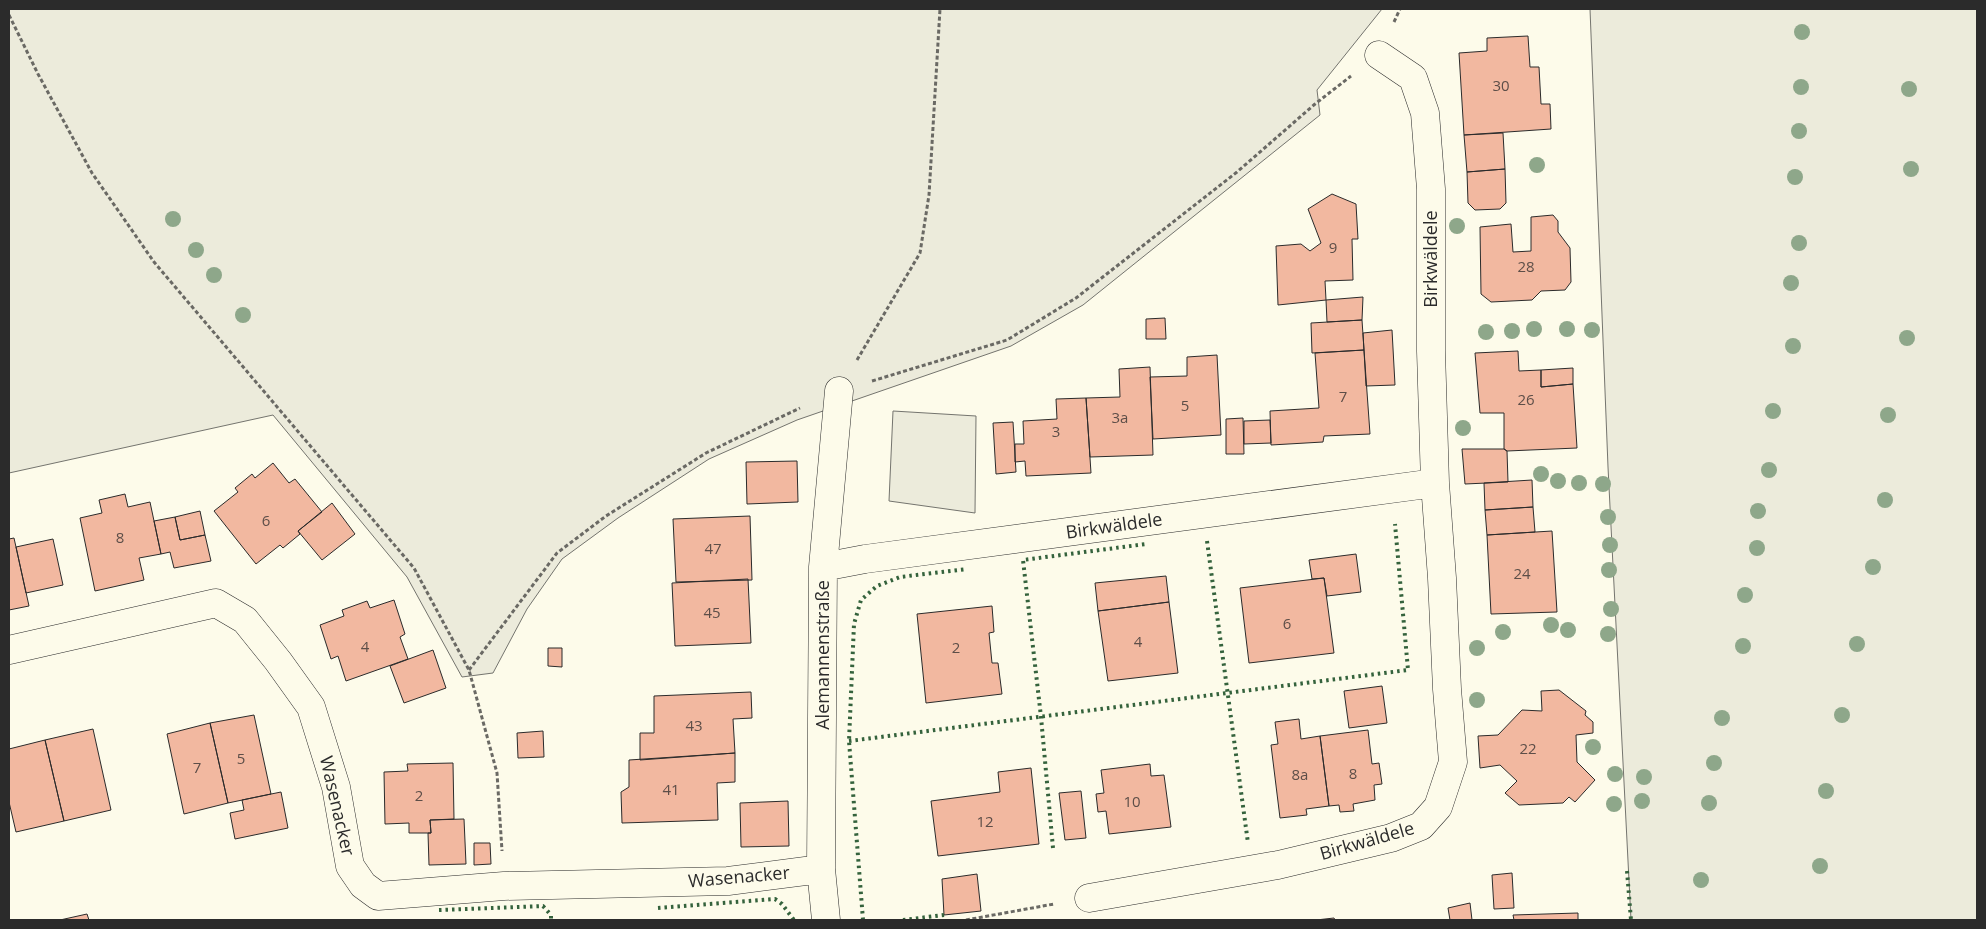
<svg xmlns="http://www.w3.org/2000/svg" width="1986" height="929" viewBox="0 0 1986 929" font-family="'Open Sans',sans-serif">
	<style>
		.green { fill: #ecebdb; stroke: #74746e }
		.building { fill: #f2b8a0; stroke: #2b2b2b }
		.lines { fill: none; stroke-linecap: round; stroke-linejoin: round }
		.minor-casing { stroke: #2b2b2b; stroke-width: 29 }
		.path { stroke: #6a6964; stroke-width: 3; stroke-dasharray: 4 2.5; stroke-linecap: butt }
		.minor { stroke: #fdfbea; stroke-width: 28 }
		.hedge { stroke: #34623c; stroke-width: 4; stroke-dasharray: 2.5 4; stroke-linecap: butt }
		.tree { fill: #8ea78a }
		.labels { text-anchor: middle; stroke-width: 4; stroke-linejoin: round; paint-order: stroke }
		.number-label { font-size: 15px; fill: #5d4e48 }
		.street-label { font-size: 18px; fill: #2b2b2b; stroke: #fdfbea }
	</style>
	<rect width="100%" height="100%" fill="#fdfbea"/>
	<path class="green" d="M9 9H1382L1317 90 1320 115 1083 305 1011 346 797 420 709 459 618 518 562 559 527 609 493 673 462 677 407 577 273 415 9 473Z
		M1590 9H1977V920H1631L1608 467Z
		M893 411 976 416 975 513 889 501Z"/>
	<path class="building" d="M1528 36 1530 67H1539L1541 104H1550L1551 129 1464 135 1459 53 1487 51V38Z
		M1503 133 1505 169 1467 172 1464 135Z
		M1505 169 1506 203 1500 209 1475 210 1468 203 1467 172Z
		M1332 194 1356 204 1358 239H1352L1353 280 1325 281 1326 300 1278 305 1276 246 1301 244 1310 251 1321 243 1308 209Z
		M1553 215 1558 221V232L1570 248 1571 282 1565 290 1541 291 1532 300 1491 302 1481 294 1480 227 1511 224 1513 252 1531 251V217Z
		M1363 297 1362 320 1327 322 1326 300Z
		M1165 318 1166 339H1146V319Z
		M1362 320 1364 350 1312 353 1311 323Z
		M1392 330 1395 385 1366 386 1363 333Z
		M1364 350 1370 434 1324 436 1323 442 1271 445 1270 411 1319 408 1315 353Z
		M1518 351 1519 371 1541 370V387L1573 384 1577 448 1507 451 1504 449V413H1480L1475 353Z
		M1217 355 1221 435 1153 439 1150 377 1187 376V357Z
		M1150 367 1153 455 1090 457 1086 398 1120 397 1119 369Z
		M1573 368V384L1541 387V370Z
		M1086 398 1091 473 1026 476 1025 461 1015 462V444H1024L1023 421 1057 419 1056 399Z
		M1243 418 1244 454H1226V419Z
		M1270 420 1271 443 1244 444V421Z
		M1013 422 1016 472 996 474 993 423Z
		M1462 449H1504L1507 451 1508 482 1465 484Z
		M797 461 798 502 747 504 746 462Z
		M273 463 289 483 295 479 322 512 298 531 300 534 283 548 280 545 256 564 214 511 238 492 235 488 252 474 255 478Z
		M1532 480 1533 507 1485 510 1484 483Z
		M125 494 128 507 150 502 161 554 139 558 144 580 95 591 80 518 102 513 99 500Z
		M332 503 355 534 322 560 298 531Z
		M1533 507 1535 532 1487 535 1485 510Z
		M200 511 205 535 180 540 175 517Z
		M750 516 752 580 676 582 673 519Z
		M175 517 180 540 205 535 211 561 174 568 170 552 161 554 154 521Z
		M1552 531 1557 612 1491 614 1487 535Z
		M14 538 29 606 9 610V539Z
		M53 539 63 585 26 593 16 547Z
		M1356 554 1361 592 1327 596 1324 578 1312 579 1309 560Z
		M1166 576 1169 602 1098 611 1095 583Z
		M1324 578 1334 653 1249 663 1240 588Z
		M748 579 751 643 675 646 672 583Z
		M394 600 405 634 400 637 408 659 346 681 338 656 331 659 320 625 344 616 342 610 367 601 370 608Z
		M1169 602 1178 673 1108 681 1098 611Z
		M992 606 994 632 989 633 992 663H998L1002 694 926 703 917 614Z
		M548 648H562V667L548 666Z
		M433 650 446 688 404 703 390 666Z
		M1382 686 1387 723 1349 728 1344 691Z
		M1559 690 1586 711 1585 715 1593 722V733L1576 735 1577 762 1595 780 1575 802 1569 797 1563 803 1519 805 1505 793 1517 781 1500 765 1480 768 1478 736 1498 735 1522 710 1542 711 1541 691Z
		M751 692 752 718 733 719 735 753 640 760V733H654V696Z
		M254 715 271 794 228 803 210 723Z
		M1299 719 1301 739 1320 736 1329 806 1306 809 1307 815 1280 818 1271 745 1278 744 1275 722Z
		M210 723 228 803 184 814 167 734Z
		M93 729 111 810 64 821 45 740Z
		M1368 730 1372 764 1379 763 1382 784 1374 785 1375 800 1353 804 1354 811 1340 812 1339 805 1329 806 1320 736Z
		M543 731 544 757 518 758 517 733Z
		M45 740 64 821 16 832 9 802V749Z
		M735 753V782L717 783 718 820 622 823 621 792 629 787V760Z
		M453 763 454 819 430 820 431 833H409V823L385 824 384 772 408 771 407 764Z
		M1150 764 1151 776 1164 775 1171 827 1109 834 1106 811 1098 812 1096 794 1104 793 1101 770Z
		M1031 768 1039 844 938 856 931 801 1000 792 998 772Z
		M1081 791 1086 838 1065 840 1059 793Z
		M281 792 288 828 235 839 230 813 244 810 242 800Z
		M788 801 789 846 741 847 740 803Z
		M464 819 466 864 429 865 428 833H431L430 820Z
		M474 843H490L491 864 474 865Z
		M1512 873 1514 908 1494 909 1492 875Z
		M977 874 981 911 944 915 942 879Z
		M1470 903 1472 920H1450L1448 908Z
		M1578 913V920H1514L1513 915Z
		M87 914 89 920H60Z
		M1334 918 1335 920H1316Z"/>
	<g class="lines">
		<g class="minor-casing">
			<path id="minor" d="M823 567 865 559 1435 483
				M9 650 216 603 245 620 278 661 311 707 336 787 350 866 363 885 378 896 504 886 728 881 821 869
				M1089 898 1278 865 1391 838 1421 826 1438 807 1453 762 1447 689 1442 578 1435 483 1431 351V189L1425 113 1413 78 1379 55
				M826 920 821 869 823 567 839 391"/>
		</g>
		<path class="path" d="M9 15 38 74 92 173 154 262 414 568 469 670 497 773 502 851
			M1394 22 1400 9
			M857 360 920 253 929 195 940 9
			M872 381 1007 340 1076 298 1237 172 1315 104 1351 76
			M469 670 557 553 606 516 706 453 800 408
			M966 920 1054 904"/>
		<use href="#minor" class="minor"/>
		<path class="hedge" d="M1207 541 1248 843
			M849 741 1408 670 1395 524
			M1053 848 1041 717 1023 560 1146 544
			M1627 871 1631 920
			M658 908 775 899 782 904 794 920
			M439 910 543 906 551 915V920
			M863 920 849 741 854 624 861 600 877 586 900 577 967 569
			M903 920 944 915"/>
	</g>
	<g class="tree">
		<circle cx="1802" cy="32" r="8"/>
		<circle cx="1801" cy="87" r="8"/>
		<circle cx="1909" cy="89" r="8"/>
		<circle cx="1799" cy="131" r="8"/>
		<circle cx="1537" cy="165" r="8"/>
		<circle cx="1911" cy="169" r="8"/>
		<circle cx="1795" cy="177" r="8"/>
		<circle cx="173" cy="219" r="8"/>
		<circle cx="1457" cy="226" r="8"/>
		<circle cx="1799" cy="243" r="8"/>
		<circle cx="196" cy="250" r="8"/>
		<circle cx="214" cy="275" r="8"/>
		<circle cx="1791" cy="283" r="8"/>
		<circle cx="243" cy="315" r="8"/>
		<circle cx="1534" cy="329" r="8"/>
		<circle cx="1567" cy="329" r="8"/>
		<circle cx="1592" cy="330" r="8"/>
		<circle cx="1512" cy="331" r="8"/>
		<circle cx="1486" cy="332" r="8"/>
		<circle cx="1907" cy="338" r="8"/>
		<circle cx="1793" cy="346" r="8"/>
		<circle cx="1773" cy="411" r="8"/>
		<circle cx="1888" cy="415" r="8"/>
		<circle cx="1463" cy="428" r="8"/>
		<circle cx="1769" cy="470" r="8"/>
		<circle cx="1541" cy="474" r="8"/>
		<circle cx="1558" cy="481" r="8"/>
		<circle cx="1579" cy="483" r="8"/>
		<circle cx="1603" cy="484" r="8"/>
		<circle cx="1885" cy="500" r="8"/>
		<circle cx="1758" cy="511" r="8"/>
		<circle cx="1608" cy="517" r="8"/>
		<circle cx="1610" cy="545" r="8"/>
		<circle cx="1757" cy="548" r="8"/>
		<circle cx="1873" cy="567" r="8"/>
		<circle cx="1609" cy="570" r="8"/>
		<circle cx="1745" cy="595" r="8"/>
		<circle cx="1611" cy="609" r="8"/>
		<circle cx="1551" cy="625" r="8"/>
		<circle cx="1568" cy="630" r="8"/>
		<circle cx="1503" cy="632" r="8"/>
		<circle cx="1608" cy="634" r="8"/>
		<circle cx="1857" cy="644" r="8"/>
		<circle cx="1743" cy="646" r="8"/>
		<circle cx="1477" cy="648" r="8"/>
		<circle cx="1477" cy="700" r="8"/>
		<circle cx="1842" cy="715" r="8"/>
		<circle cx="1722" cy="718" r="8"/>
		<circle cx="1593" cy="747" r="8"/>
		<circle cx="1714" cy="763" r="8"/>
		<circle cx="1615" cy="774" r="8"/>
		<circle cx="1644" cy="777" r="8"/>
		<circle cx="1826" cy="791" r="8"/>
		<circle cx="1642" cy="801" r="8"/>
		<circle cx="1709" cy="803" r="8"/>
		<circle cx="1614" cy="804" r="8"/>
		<circle cx="1820" cy="866" r="8"/>
		<circle cx="1701" cy="880" r="8"/>
	</g>
	<g class="labels">
		<g class="number-label">
			<text x="1501" y="91">30</text>
			<text x="1333" y="253">9</text>
			<text x="1526" y="272">28</text>
			<text x="1343" y="402">7</text>
			<text x="1526" y="405">26</text>
			<text x="1185" y="411">5</text>
			<text x="1120" y="423">3a</text>
			<text x="1056" y="437">3</text>
			<text x="266" y="526">6</text>
			<text x="120" y="543">8</text>
			<text x="713" y="554">47</text>
			<text x="1522" y="579">24</text>
			<text x="712" y="618">45</text>
			<text x="1287" y="629">6</text>
			<text x="1138" y="647">4</text>
			<text x="365" y="652">4</text>
			<text x="956" y="653">2</text>
			<text x="694" y="731">43</text>
			<text x="1528" y="754">22</text>
			<text x="241" y="764">5</text>
			<text x="197" y="773">7</text>
			<text x="1353" y="779">8</text>
			<text x="1300" y="780">8a</text>
			<text x="671" y="795">41</text>
			<text x="419" y="801">2</text>
			<text x="1132" y="807">10</text>
			<text x="985" y="827">12</text>
		</g>
		<g class="street-label">
			<text transform="translate(1431 259) rotate(-90)" y="6">Birkwäldele</text>
			<text transform="translate(1114 526) rotate(-8)" y="6">Birkwäldele</text>
			<text transform="translate(823 655) rotate(-90)" y="6">Alemannenstraße</text>
			<text transform="translate(337 806) rotate(77)" y="6">Wasenacker</text>
			<text transform="translate(1367 841) rotate(-16)" y="6">Birkwäldele</text>
			<text transform="translate(739 877) rotate(-5)" y="6">Wasenacker</text>
		</g>
	</g>
	<rect width="1986" height="929" fill="none" stroke="#2b2b2b" stroke-width="20"/>
</svg>
